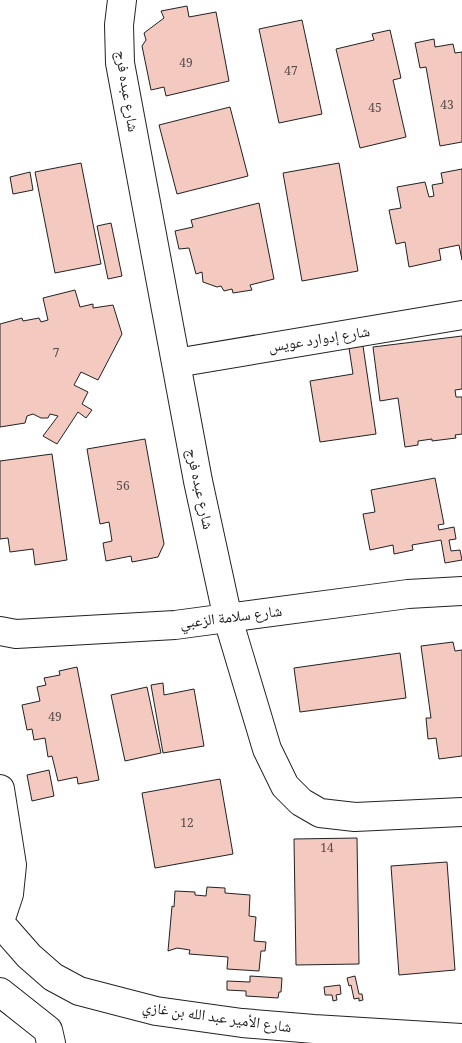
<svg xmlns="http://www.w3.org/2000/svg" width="462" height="1043" viewBox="0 0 462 1043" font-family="Georgia,'Noto Naskh Arabic',serif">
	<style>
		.building { fill: #f3c9c0; stroke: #222 }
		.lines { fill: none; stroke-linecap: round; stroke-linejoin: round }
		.minor-casing { stroke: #222; stroke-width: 30 }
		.minor { stroke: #fff; stroke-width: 28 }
		.labels { text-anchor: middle; stroke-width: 4; stroke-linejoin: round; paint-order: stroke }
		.number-label { font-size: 12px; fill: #564c4a }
		.street-label { font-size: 15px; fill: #222; stroke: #fff }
	</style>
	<rect width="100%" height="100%" fill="#fff"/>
	<path class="building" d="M187 6 189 17 216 12 229 81 166 96 164 87 151 90 142 46 146 40 144 33 164 18 161 11Z
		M302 20 322 114 279 123 259 29Z
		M390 30 401 78 393 80 406 137 360 148 336 49 374 40 372 34Z
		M434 39 435 47 453 44 455 53 462 52V142L440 146 426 67 420 68 415 43Z
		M230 107 248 176 177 194 159 125Z
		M81 163 101 264 55 273 35 172Z
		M339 163 358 271 302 281 283 173Z
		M462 169V260L459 245 439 249 441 260 409 267 405 242 396 244 389 210 401 208 397 187 425 182 429 197 434 196 432 185 443 183 441 173Z
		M30 172 33 190 13 194 10 177Z
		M259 203 274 279 250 285 252 290 233 293 232 289 224 291 221 286 217 287 203 282 202 272 196 274 189 248 179 249 175 231 193 227 191 220Z
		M111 223 122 276 108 279 97 226Z
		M75 290 80 307 93 304V308L113 305 122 334 98 380 81 372 74 385 88 392 82 404 92 410 86 418 78 412 57 444 43 436 58 416 50 414 48 418H41L33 414 27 416 25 423 0 427V324L22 318 23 321 39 318 41 322 48 320 43 298Z
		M462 336V389L455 390 456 397H462V434L455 435 456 438 432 441V439L418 441V445L405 447 398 398 380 401 373 347Z
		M363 346 376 434 320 442 310 381 353 374 349 348Z
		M145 439 164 544 158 557 132 562 131 556 106 561 103 543 112 541 109 522 100 524 87 449Z
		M52 454 67 560 35 565 33 549 10 552 8 538 0 539V461Z
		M435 478 444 524 438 525 439 530 454 527 456 539 449 540 451 551 460 550 462 560 445 563 441 540 412 545 413 550 394 554 393 545 370 550 363 514 375 512 371 490Z
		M453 642 455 651 462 650V756L439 759 436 738 428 739 426 718H431L421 646Z
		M400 653 406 698 300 712 294 668Z
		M77 667 99 780 78 784 77 777 58 781 52 756 48 757 45 738 34 740 32 729 27 730 22 705 40 701 37 687 46 685 44 678 60 675 59 671Z
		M163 683 164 695 194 689 204 746 163 753 151 685Z
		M147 687 161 753 125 761 111 695Z
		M49 770 54 796 32 801 27 775Z
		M220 779 233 854 155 868 142 793Z
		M357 838 359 964 296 965 294 839Z
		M447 862 455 970 399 975 391 866Z
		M207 887 225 888V893L250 895 249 916 256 917 254 941 266 942 265 951H261L259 971 227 969 228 957 189 954 190 950 177 948 168 951 172 906 174 907 175 891 195 892V895L206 896Z
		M250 976 282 978 281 992H279L278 998 246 996V991L227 990V981L250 982Z
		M355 976 359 994H362L363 1000 359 1001V998L354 999 351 985 349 986 347 978Z
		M340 985 341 994 336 995 337 1000 333 1001 332 995H325L324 987Z"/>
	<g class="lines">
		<g class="minor-casing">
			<path id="minor" d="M122 0 119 25 120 63 198 481 228 619 267 749 285 786 301 802 320 813 355 817 462 812
				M176 363 462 315
				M0 631 16 634 175 625 408 594 462 591
				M0 789 12 865 9 894 0 921
				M0 923 29 956 53 977 79 991 156 1011 242 1023 314 1029 462 1038
				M0 992 48 1030 51 1043"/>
		</g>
		<use href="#minor" class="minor"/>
	</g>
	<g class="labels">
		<g class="number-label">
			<text x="186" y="67">49</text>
			<text x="291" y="75">47</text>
			<text x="447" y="109">43</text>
			<text x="375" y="112">45</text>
			<text x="56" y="357">7</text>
			<text x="123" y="490">56</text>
			<text x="55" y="721">49</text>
			<text x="187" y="827">12</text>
			<text x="327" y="852">14</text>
		</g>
		<g class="street-label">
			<text transform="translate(127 91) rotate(81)" y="5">شارع عبده فرج</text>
			<text transform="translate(319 339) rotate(-9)" y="5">شارع إدوارد عويس</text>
			<text transform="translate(200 489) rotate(78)" y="5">شارع عبده فرج</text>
			<text transform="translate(231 617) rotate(-7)" y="5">شارع سلامة الزعبي</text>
			<text transform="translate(217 1017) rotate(8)" y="5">شارع الأمير عبد الله بن غازي</text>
		</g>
	</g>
</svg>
